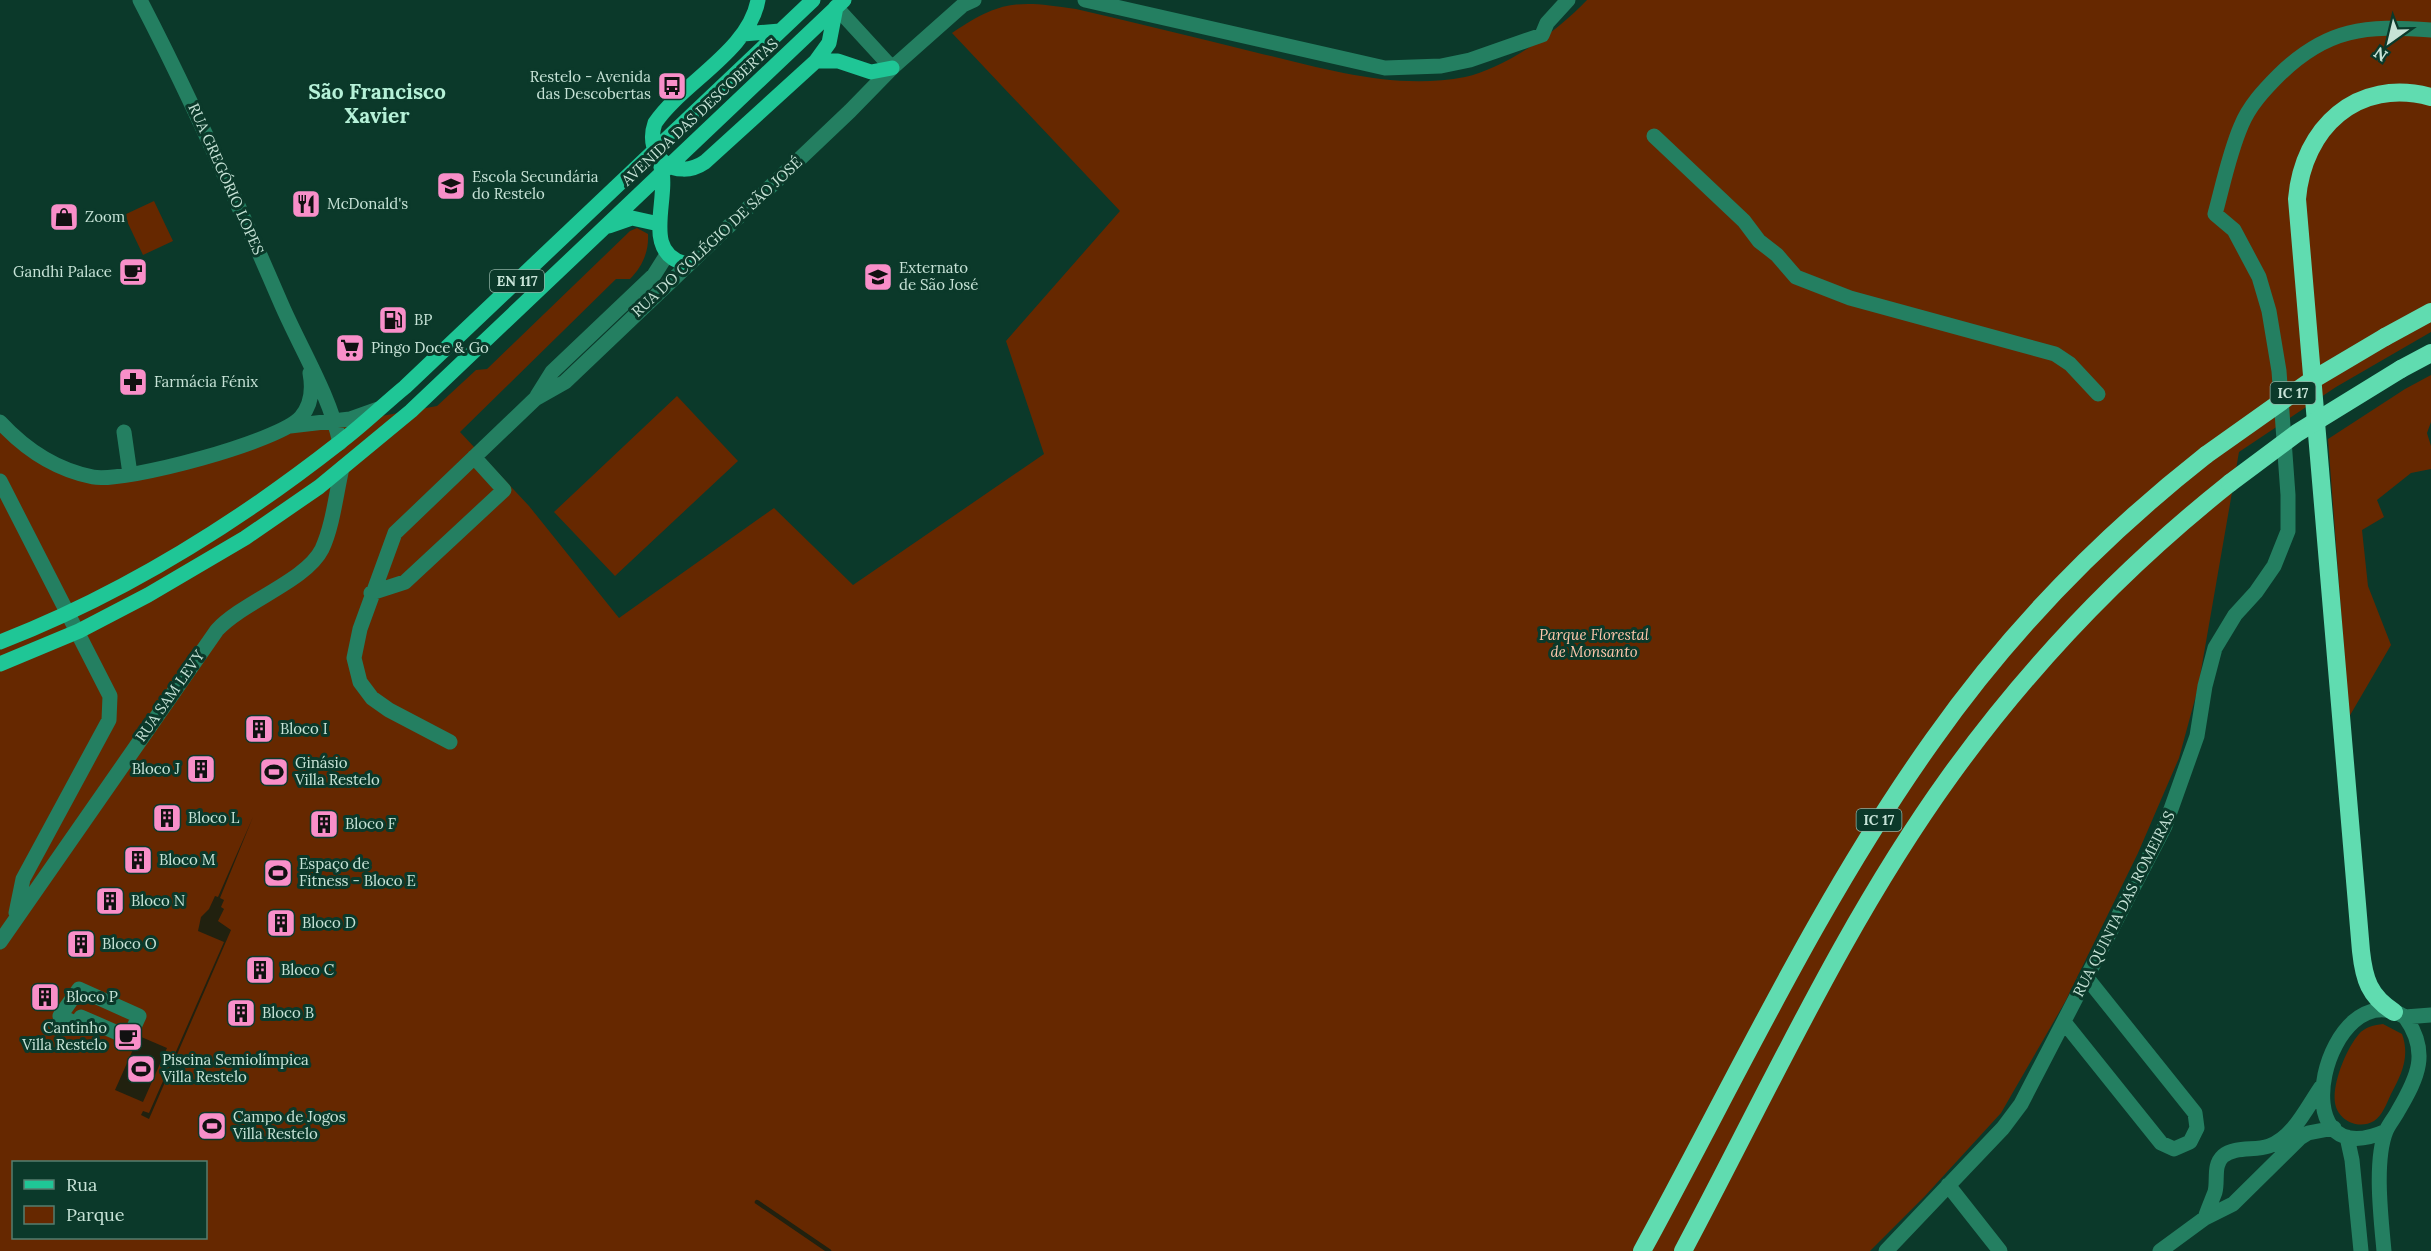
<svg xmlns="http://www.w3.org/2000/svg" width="2431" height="1251" viewBox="0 0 2431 1251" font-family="Lora,serif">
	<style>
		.green { fill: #662800; fill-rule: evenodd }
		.water { fill: #21210f }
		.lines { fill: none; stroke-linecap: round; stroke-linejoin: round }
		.stream { stroke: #21210f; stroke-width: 4.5 }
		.minor { stroke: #247f61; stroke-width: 15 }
		.major { stroke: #1fc696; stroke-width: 15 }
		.highway { stroke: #60dcb0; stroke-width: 18 }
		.highway-bridge { stroke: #60dcb0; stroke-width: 18 }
		.labels { text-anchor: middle; stroke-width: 6; stroke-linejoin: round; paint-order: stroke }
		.shield { fill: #0b392a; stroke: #8fb0a3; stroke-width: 1.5 }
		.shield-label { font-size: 14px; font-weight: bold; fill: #c7e3d7 }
		.poi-label { font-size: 15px; fill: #c7e3d7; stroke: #0b392a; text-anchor: start }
		.street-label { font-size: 15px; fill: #c7e3d7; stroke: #0b392a }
		.park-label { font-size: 15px; font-style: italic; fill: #ffc7ac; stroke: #0b392a }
		.district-label { font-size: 21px; font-weight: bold; fill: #b6f1d8; stroke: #0b392a }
	</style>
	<rect width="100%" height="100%" fill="#0b392a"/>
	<path class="green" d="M1587 0H2431V332L2336 387 2239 452 2198 688 2179 758 2138 853 2065 1002 2001 1113 1925 1196 1870 1251H0V425L27 451 111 476 265 437 437 406 476 370 487 369 630 231 637 228 648 234C649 252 642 267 630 279H616L460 432 529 506 619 618 774 508 853 585 1044 454 1006 341 1120 211 952 33C1001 0 1018 0 1076 9 1136 23 1195 37 1254 52 1322 68 1394 91 1465 77 1506 68 1559 30 1587 0ZM14 1162H206V1238H14Z
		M154 201 173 241 143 255 124 215Z
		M2431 375V422L2427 433 2431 446V469L2411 473 2377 500 2384 517 2362 530 2368 586 2391 645 2349 717 2328 439 2405 389Z
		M677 396 738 461 615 576 554 512Z
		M2383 1024 2402 1034C2410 1056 2402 1074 2391 1094 2387 1103 2382 1116 2374 1121 2359 1130 2338 1121 2335 1103 2332 1084 2346 1049 2359 1034 2365 1027 2374 1025 2383 1024Z"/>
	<path class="water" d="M253 817 220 898 224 900 221 907 224 909 218 921 231 930 149 1119 141 1115 143 1111 149 1113 224 942 198 931 201 917 209 909 215 896 218 897Z
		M139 1036 167 1048 143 1102 115 1090Z"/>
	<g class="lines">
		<path class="stream" d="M757 1202 829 1251"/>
		<path class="minor" d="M140 0C191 98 236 199 280 301 300 348 329 393 340 443
			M1085 0 1385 68 1441 66 1470 60 1542 35 1547 23 1568 0
			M836 7 892 68
			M1654 136 1744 221 1759 241 1777 255 1796 277 1850 298 2055 354 2070 364 2098 394
			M537 396 552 372 654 275 666 256
			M0 422C25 449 57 470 93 477 125 483 281 441 301 417 312 404 313 389 310 373
			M290 426 350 419 378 409
			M124 432 130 474
			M0 481 110 696 109 720 23 879 16 913
			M371 593 405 582 504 490 474 457
			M450 742 389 710 372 698 360 682 354 658 360 629 395 533 535 399 565 382 850 111 892 68 963 5 974 0
			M0 942 217 630C244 601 306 581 322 549 333 525 336 494 342 468
			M79 989 139 1016 129 1038 81 1017 77 1024 60 1016Z
			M2405 1017 2431 1015
			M2064 1022 2161 1143 2174 1149 2190 1142 2197 1128 2195 1113 2087 978
			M2347 1137 2352 1160 2361 1251
			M1948 1185 2000 1251
			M2205 1218C2208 1209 2212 1200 2215 1192 2218 1180 2213 1165 2223 1156 2235 1146 2255 1151 2269 1146 2293 1138 2307 1107 2321 1087
			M1886 1251 2003 1128 2021 1104 2165 826 2197 736 2205 686 2215 648 2235 615 2256 592 2274 566 2288 531V495L2279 371 2269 311 2259 277 2234 230 2215 214C2223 185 2229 154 2241 126 2249 106 2264 90 2279 75 2327 28 2366 25 2431 30
			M2160 1251 2205 1218 2233 1204 2300 1138 2308 1133 2334 1128
			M2384 1251C2381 1218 2374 1161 2386 1131 2389 1124 2395 1117 2398 1111 2418 1077 2430 1052 2405 1017 2327 969 2276 1180 2386 1131"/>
		<path class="major" d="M758 0C749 51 683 82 655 123 643 157 676 182 705 162L816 61 829 43 836 7
			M743 34 780 31
			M816 61H838L871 72 892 68
			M661 167C670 199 640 254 687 264
			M609 226 632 218 659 224
			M0 642C121 595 237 523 339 443 362 426 383 405 405 387L813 0
			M0 664 79 631 148 595 245 538 319 487 411 411 844 0"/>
		<path class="highway" d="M2385 337 2431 312
			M2401 369 2431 353
			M2394 1012C2369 996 2364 979 2361 951L2297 199C2303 128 2357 77 2431 97
			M1642 1251C1736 1079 1819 900 1933 740 2009 632 2103 536 2206 455
			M1683 1251C1768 1092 1844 923 1950 776 2030 665 2123 568 2230 483"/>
		<path class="highway-bridge" d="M2206 455 2309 382 2385 337
			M2230 483 2297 433 2401 369"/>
	</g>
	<defs>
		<g id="bus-square" transform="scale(1.5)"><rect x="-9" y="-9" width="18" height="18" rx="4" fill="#f98fc9" stroke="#0b392a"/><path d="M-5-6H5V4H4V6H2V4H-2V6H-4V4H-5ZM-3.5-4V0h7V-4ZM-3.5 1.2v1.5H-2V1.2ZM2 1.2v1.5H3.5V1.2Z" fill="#111"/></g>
		<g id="school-square" transform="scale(1.5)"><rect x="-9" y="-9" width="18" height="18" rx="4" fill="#f98fc9" stroke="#0b392a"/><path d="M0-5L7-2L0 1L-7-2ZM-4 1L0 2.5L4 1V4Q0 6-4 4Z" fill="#111"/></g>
		<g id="restaurant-square" transform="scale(1.5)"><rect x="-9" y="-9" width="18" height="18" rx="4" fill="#f98fc9" stroke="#0b392a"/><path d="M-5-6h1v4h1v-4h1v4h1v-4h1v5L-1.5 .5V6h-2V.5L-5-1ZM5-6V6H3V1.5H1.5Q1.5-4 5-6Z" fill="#111"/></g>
		<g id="shop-square" transform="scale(1.5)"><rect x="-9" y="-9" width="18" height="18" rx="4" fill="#f98fc9" stroke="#0b392a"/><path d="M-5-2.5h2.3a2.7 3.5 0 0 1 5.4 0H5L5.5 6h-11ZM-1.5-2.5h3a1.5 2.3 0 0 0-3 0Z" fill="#111"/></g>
		<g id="cafe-square" transform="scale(1.5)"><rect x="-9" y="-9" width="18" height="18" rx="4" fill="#f98fc9" stroke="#0b392a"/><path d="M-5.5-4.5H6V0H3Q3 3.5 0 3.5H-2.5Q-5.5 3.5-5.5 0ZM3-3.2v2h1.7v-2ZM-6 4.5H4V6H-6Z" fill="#111"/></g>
		<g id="fuel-square" transform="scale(1.5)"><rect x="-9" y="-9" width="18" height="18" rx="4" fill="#f98fc9" stroke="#0b392a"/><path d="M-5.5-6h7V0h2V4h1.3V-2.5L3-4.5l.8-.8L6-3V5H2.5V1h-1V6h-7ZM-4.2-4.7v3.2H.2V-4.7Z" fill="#111"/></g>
		<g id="supermarket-square" transform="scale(1.5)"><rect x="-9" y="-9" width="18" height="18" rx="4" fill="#f98fc9" stroke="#0b392a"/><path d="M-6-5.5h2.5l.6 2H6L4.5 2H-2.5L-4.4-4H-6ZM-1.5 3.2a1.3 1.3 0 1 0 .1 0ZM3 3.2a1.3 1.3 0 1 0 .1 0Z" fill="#111"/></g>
		<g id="pharmacy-square" transform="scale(1.5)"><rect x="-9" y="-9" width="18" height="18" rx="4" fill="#f98fc9" stroke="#0b392a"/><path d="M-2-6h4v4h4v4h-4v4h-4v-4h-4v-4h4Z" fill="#111"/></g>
		<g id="building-square" transform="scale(1.5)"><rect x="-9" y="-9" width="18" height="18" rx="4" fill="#f98fc9" stroke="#0b392a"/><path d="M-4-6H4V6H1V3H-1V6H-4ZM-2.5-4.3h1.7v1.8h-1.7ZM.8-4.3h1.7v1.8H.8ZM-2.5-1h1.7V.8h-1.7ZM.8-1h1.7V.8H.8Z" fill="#111"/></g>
		<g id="stadium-square" transform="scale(1.5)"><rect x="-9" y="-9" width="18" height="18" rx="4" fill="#f98fc9" stroke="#0b392a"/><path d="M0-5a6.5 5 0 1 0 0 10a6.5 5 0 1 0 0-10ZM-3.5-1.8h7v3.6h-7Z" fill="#111"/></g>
	</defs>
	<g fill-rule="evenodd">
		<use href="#bus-square" x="672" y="86"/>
		<use href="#school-square" x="451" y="186"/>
		<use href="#restaurant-square" x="306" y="204"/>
		<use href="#shop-square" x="64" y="217"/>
		<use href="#cafe-square" x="133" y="272"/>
		<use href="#school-square" x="878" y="277"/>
		<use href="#fuel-square" x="393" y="320"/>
		<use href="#supermarket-square" x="350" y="348"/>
		<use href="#pharmacy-square" x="133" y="382"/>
		<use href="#building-square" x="259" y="729"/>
		<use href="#building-square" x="201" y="769"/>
		<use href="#stadium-square" x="274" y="772"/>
		<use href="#building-square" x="167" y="818"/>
		<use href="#building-square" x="324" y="824"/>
		<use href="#building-square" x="138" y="860"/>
		<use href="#stadium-square" x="278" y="873"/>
		<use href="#building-square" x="110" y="901"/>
		<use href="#building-square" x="281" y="923"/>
		<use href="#building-square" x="81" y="944"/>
		<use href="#building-square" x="260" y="970"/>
		<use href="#building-square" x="45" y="997"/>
		<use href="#building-square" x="241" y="1013"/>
		<use href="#cafe-square" x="128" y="1037"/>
		<use href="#stadium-square" x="141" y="1069"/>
		<use href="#stadium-square" x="212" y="1126"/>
	</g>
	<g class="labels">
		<g class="shield">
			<rect x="490" y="270" width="54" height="22" rx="4.5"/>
			<rect x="2270.5" y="382" width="45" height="22" rx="4.5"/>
			<rect x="1856.5" y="809" width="45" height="22" rx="4.5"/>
		</g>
		<g class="shield-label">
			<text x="517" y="286">EN 117</text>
			<text x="2293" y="398">IC 17</text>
			<text x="1879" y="825">IC 17</text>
		</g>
		<g class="poi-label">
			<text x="651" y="82" text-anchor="end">Restelo - Avenida<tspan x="651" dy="17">das Descobertas</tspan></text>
			<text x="472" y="182">Escola Secundária<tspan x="472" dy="17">do Restelo</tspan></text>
			<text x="327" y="209">McDonald's</text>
			<text x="85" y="222">Zoom</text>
			<text x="899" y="273">Externato<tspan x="899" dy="17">de São José</tspan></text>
			<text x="112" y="277" text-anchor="end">Gandhi Palace</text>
			<text x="414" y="325">BP</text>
			<text x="371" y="353">Pingo Doce &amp; Go</text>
			<text x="154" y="387">Farmácia Fénix</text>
			<text x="280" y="734">Bloco I</text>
			<text x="295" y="768">Ginásio<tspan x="295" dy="17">Villa Restelo</tspan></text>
			<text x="180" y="774" text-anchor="end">Bloco J</text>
			<text x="188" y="823">Bloco L</text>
			<text x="345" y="829">Bloco F</text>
			<text x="159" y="865">Bloco M</text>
			<text x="299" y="869">Espaço de<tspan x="299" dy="17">Fitness - Bloco E</tspan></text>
			<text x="131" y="906">Bloco N</text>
			<text x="302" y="928">Bloco D</text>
			<text x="102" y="949">Bloco O</text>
			<text x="281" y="975">Bloco C</text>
			<text x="66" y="1002">Bloco P</text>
			<text x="262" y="1018">Bloco B</text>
			<text x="107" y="1033" text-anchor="end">Cantinho<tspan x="107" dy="17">Villa Restelo</tspan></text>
			<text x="162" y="1065">Piscina Semiolímpica<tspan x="162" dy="17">Villa Restelo</tspan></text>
			<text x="233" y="1122">Campo de Jogos<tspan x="233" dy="17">Villa Restelo</tspan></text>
		</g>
		<g class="street-label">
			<text transform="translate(700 112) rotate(-43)" y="5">AVENIDA DAS DESCOBERTAS</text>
			<text transform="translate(226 179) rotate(66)" y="5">RUA GREGÓRIO LOPES</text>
			<text transform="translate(717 237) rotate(-43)" y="5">RUA DO COLÉGIO DE SÃO JOSÉ</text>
			<text transform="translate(170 696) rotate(-55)" y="5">RUA SAM LEVY</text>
			<text transform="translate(2124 904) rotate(-63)" y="5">RUA QUINTA DAS ROMEIRAS</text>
		</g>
		<g class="park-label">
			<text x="1594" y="640">Parque Florestal<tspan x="1594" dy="17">de Monsanto</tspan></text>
		</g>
		<g class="district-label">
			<text x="377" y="99">São Francisco<tspan x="377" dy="24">Xavier</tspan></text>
		</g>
	</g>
	<rect x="12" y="1161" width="195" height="78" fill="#0b392a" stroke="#567d6f" stroke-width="1.5"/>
	<rect x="24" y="1180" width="30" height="9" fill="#1fc696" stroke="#567d6f" stroke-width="1.5"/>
	<text x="66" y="1191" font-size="18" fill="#c7e3d7">Rua</text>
	<rect x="24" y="1206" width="30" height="18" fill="#662800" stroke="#567d6f" stroke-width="1.5"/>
	<text x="66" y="1221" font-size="18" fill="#c7e3d7">Parque</text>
	<g transform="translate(2389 42) rotate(214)" stroke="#0b392a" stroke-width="4.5" paint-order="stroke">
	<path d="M0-4.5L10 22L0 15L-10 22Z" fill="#c7e3d7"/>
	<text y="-9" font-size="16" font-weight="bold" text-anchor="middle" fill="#c7e3d7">N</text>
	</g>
</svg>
